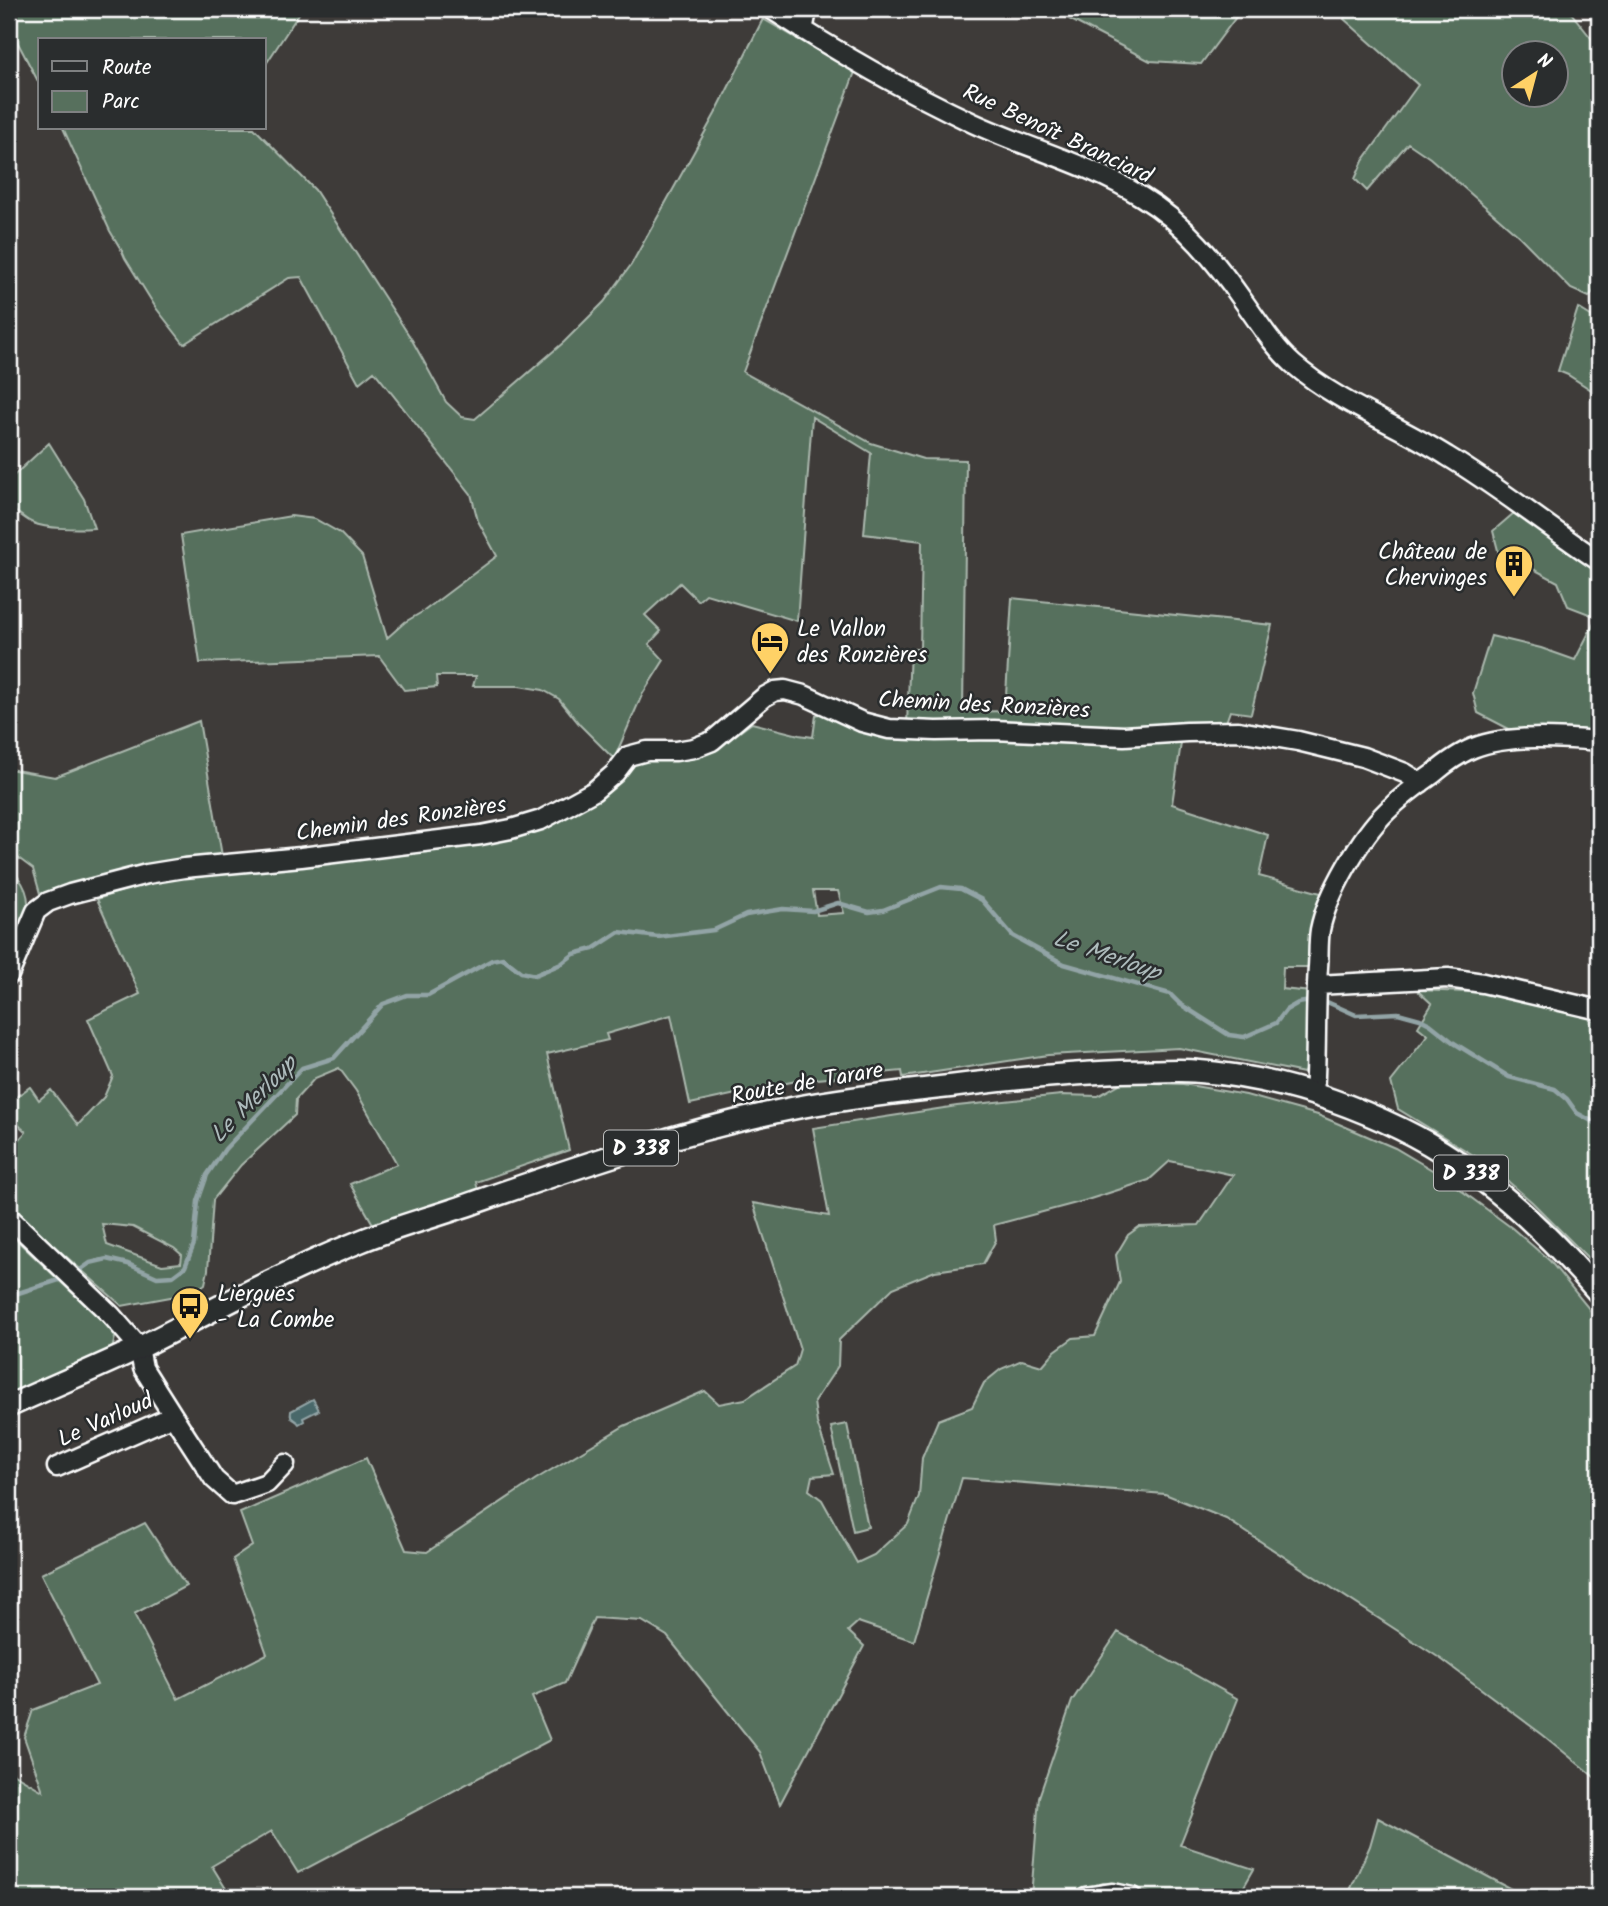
<svg xmlns="http://www.w3.org/2000/svg" width="1608" height="1906" viewBox="0 0 1608 1906" font-family="Kalam,sans-serif">
	<style>
		.green { fill: #57705d; stroke: #abb8ae; stroke-width: 2; fill-rule: evenodd }
		.water { fill: #49686b; stroke: #92a4a6; stroke-width: 2 }
		.lines { fill: none; stroke-linecap: round; stroke-linejoin: round }
		.stream { stroke: #92a4a6; stroke-width: 4.5 }
		.minor-casing { stroke: #fff; stroke-width: 23 }
		.major-casing { stroke: #fff; stroke-width: 26 }
		.minor { stroke: #2a2d2e; stroke-width: 18 }
		.major { stroke: #2a2d2e; stroke-width: 21 }
		.labels { text-anchor: middle; stroke-width: 5; stroke-linejoin: round; paint-order: stroke }
		.shield { fill: #2a2d2e; stroke: #bfc0c0; stroke-width: 2 }
		.shield-label { font-size: 21px; font-weight: bold; fill: #fff }
		.street-label { font-size: 23px; fill: #fff; stroke: #2a2d2e }
		.poi-label { font-size: 23px; fill: #fff; stroke: #2a2d2e; text-anchor: start }
		.water-label { font-size: 24px; font-style: italic; fill: #adbbbc; stroke: #2a2d2e }
	</style>
	<rect width="100%" height="100%" fill="#3e3b39"/>
	<filter id="ink" filterUnits="userSpaceOnUse"><feTurbulence type="fractalNoise" baseFrequency=".0143" numOctaves="2"/><feDisplacementMap in="SourceGraphic" scale="14" xChannelSelector="R" yChannelSelector="G"/><feConvolveMatrix kernelMatrix="1 2 1 2 8 2 1 2 1" color-interpolation-filters="sRGB"/></filter>
	<g filter="url(#ink)">
		<path class="green" d="M12 9H302L264 67V40H40V85L9 26V17Z
			M1050 9H1242L1201 64 1150 61Z
			M1348 9H1568L1599 48V284L1589 297 1571 289 1520 237 1430 158 1408 143 1367 191 1355 179 1363 161 1418 85 1344 19ZM1514 52H1556V94H1514Z
			M763 19 855 72 743 372 871 443 923 459 966 460 963 712 1005 711 1012 598 1272 625 1251 714 1230 711 1226 722 1116 728 907 725 910 649H920L922 541 864 534 871 453 812 417 797 621 706 594 698 601 680 583 645 615 661 631 649 644 664 660 642 695 614 759 580 725 559 699 543 690 519 686H473L476 676H436L437 687 404 690 379 656 200 663 181 535 291 516 315 519 340 533 362 556 387 638 405 622 424 611 497 556 478 521 471 494 374 371 359 383 301 277 289 278 184 344 156 308 125 258 122 251 110 231 63 128H254L315 190 412 340 446 402 462 417 475 419 564 342 604 302 631 265 715 114Z
			M1578 308 1599 321V395L1568 375 1558 371Z
			M49 443 84 499 94 528C78 529 46 529 33 523 23 519 19 511 9 510V480Z
			M1514 513 1599 571V733L1509 729 1478 713 1473 693 1491 636 1541 648 1575 660 1597 617 1568 606 1558 582 1526 565 1501 562 1493 531Z
			M825 712 948 739 1065 743H1181L1172 804 1268 835 1259 876 1328 895 1311 967H1283L1282 989 1311 992 1309 1057 1304 1073 1179 1048 1048 1055 903 1077 902 1071 796 1081 690 1104 671 1015 606 1034 608 1040 547 1054 569 1150 476 1182 478 1191 373 1224 350 1184 397 1164 356 1091 339 1068 315 1078 296 1099 295 1115 241 1165 213 1200 208 1270 205 1284 192 1293 122 1306 9 1206V1151L26 1132 9 1116V1102L30 1087 39 1100 51 1090 78 1125 104 1097 113 1076 88 1019 140 994 97 899 166 877 362 859 489 843 551 823 635 762C658 753 683 761 706 754 718 750 740 731 752 723L799 735 813 737 816 715ZM813 891H838L844 913 817 915ZM102 1224 133 1227 174 1248 182 1255 181 1263 162 1265 107 1245Z
			M199 721 222 856 144 868 41 897 33 869 9 851V769L55 777Z
			M18 877C38 903 24 922 14 949L9 950V891Z
			M1417 990 1493 993 1599 1016V1269L1532 1202 1488 1164 1398 1109 1391 1082 1428 1035 1418 1027 1432 1004Z
			M1123 1082 1183 1084 1246 1095 1318 1115 1395 1148 1439 1174 1512 1228 1550 1261 1599 1321V1781L1543 1735 1441 1659 1226 1519 1165 1494 962 1478 914 1641 858 1622 848 1631 864 1646 780 1804 760 1752 667 1636 642 1621 594 1618 565 1683 532 1697 550 1740 298 1873 272 1831 212 1866 231 1897H9V1767L14 1774 43 1791 24 1737 33 1710 97 1685 41 1574 145 1523 186 1586 134 1614 178 1699 267 1654 233 1559 252 1546 240 1513 366 1458 406 1550 427 1552 536 1479 624 1426 705 1391 719 1404 745 1399 795 1366 800 1349 753 1203 829 1216 813 1128 957 1106 1061 1095 1098 1096ZM1170 1161 1233 1175 1199 1225 1139 1227 1128 1235 1116 1255 1120 1282 1095 1336 1073 1338 1055 1351 1042 1366 1022 1360 1001 1369 984 1383 972 1407 938 1420 922 1458 919 1496 908 1524 874 1555 857 1563 822 1500 809 1490 812 1476 834 1474 817 1423 814 1402 838 1366 839 1340 893 1288 935 1271 983 1264 996 1240 994 1225 1084 1201 1149 1180Z
			M9 1233 116 1334 112 1349 9 1394Z
			M847 1424 868 1527 853 1531 831 1427Z
			M1118 1632 1238 1699 1180 1845 1254 1869 1238 1897H1162L1127 1886 1103 1883 1062 1897H1031L1039 1797 1072 1701Z
			M1378 1818 1526 1897H1347L1370 1846Z"/>
		<path class="water" d="M313 1399 319 1410 303 1418 304 1421 299 1424C296 1419 289 1420 291 1411Z"/>
		<g class="lines">
			<path class="stream" d="M1320 1002H1327L1356 1015 1398 1013 1420 1019 1430 1024 1454 1043 1509 1077 1555 1089 1567 1099 1577 1113 1599 1125
				M76 1273 90 1263 107 1259 128 1264 157 1277 173 1276 185 1267 194 1244 198 1201 207 1175 225 1149 302 1068 334 1058 383 1004 407 995H428L492 960 503 958 521 972 535 975 561 964 574 954 593 949 619 932 658 937 714 930 746 915 783 909 813 911 838 903 869 912 883 910 941 887 961 889 982 900 1013 936 1064 964 1170 994 1180 1004 1229 1035 1244 1037 1276 1023 1286 1010 1298 1003 1311 1001
				M9 1296 65 1278"/>
			<g class="minor-casing">
				<path id="minor" d="M771 9C835 51 903 90 973 123 1029 149 1090 164 1142 197 1185 223 1216 262 1244 302 1259 323 1274 347 1293 364 1339 404 1397 424 1447 456 1500 488 1548 527 1599 561
					M803 30 806 16 805 9
					M9 975 36 911 48 902 70 894 147 874 184 868 301 857 481 835 511 829 541 820 594 791 615 773 628 756 647 751H676L694 748 712 741 764 697 775 691 785 690 804 695 862 722 889 729 936 731 994 730 1124 736 1187 732 1238 731 1298 741 1363 757 1405 773 1421 783
					M1317 985 1448 978 1483 983 1599 1010
					M1314 1095C1317 1052 1315 1010 1318 967 1319 955 1318 942 1320 930 1327 894 1361 836 1387 811 1401 797 1417 785 1433 774 1445 764 1458 754 1473 748 1506 734 1563 738 1599 741
					M9 1217 111 1315 139 1347 143 1368 186 1436 214 1479 232 1495 267 1483 285 1464
					M57 1467 173 1416
					M1086 1897 1113 1893 1132 1897"/>
			</g>
			<g class="major-casing">
				<path id="major" d="M9 1406C53 1386 99 1367 143 1346 215 1309 286 1271 361 1241 398 1226 438 1216 476 1202 582 1165 688 1129 799 1107 855 1096 913 1091 970 1084 1030 1077 1090 1071 1151 1071 1165 1071 1180 1070 1194 1071 1265 1076 1337 1098 1401 1129 1479 1167 1543 1228 1599 1293"/>
			</g>
			<use href="#minor" class="minor"/>
			<use href="#major" class="major"/>
		</g>
	</g>
	<defs>
		<g id="building-pin" transform="scale(2.0125)"><path d="M0 17L-7.5 6A9.5 9.5 0 1 1 7.5 6Z" fill="#ffd166" stroke="#2a2d2e"/><path d="M-4-6H4V6H1V3H-1V6H-4ZM-2.5-4.3h1.7v1.8h-1.7ZM.8-4.3h1.7v1.8H.8ZM-2.5-1h1.7V.8h-1.7ZM.8-1h1.7V.8H.8Z" fill="#111"/></g>
		<g id="hotel-pin" transform="scale(2.0125)"><path d="M0 17L-7.5 6A9.5 9.5 0 1 1 7.5 6Z" fill="#ffd166" stroke="#2a2d2e"/><path d="M-6-4.5h1.5V1H6V5H4.5V3h-9V5H-6ZM-4 0a1.8 1.8 0 1 1 3.6 0ZM.5 0V-2.5h3Q6-2.5 6 0Z" fill="#111"/></g>
		<g id="bus-pin" transform="scale(2.0125)"><path d="M0 17L-7.5 6A9.5 9.5 0 1 1 7.5 6Z" fill="#ffd166" stroke="#2a2d2e"/><path d="M-5-6H5V4H4V6H2V4H-2V6H-4V4H-5ZM-3.5-4V0h7V-4ZM-3.5 1.2v1.5H-2V1.2ZM2 1.2v1.5H3.5V1.2Z" fill="#111"/></g>
	</defs>
	<g fill-rule="evenodd">
		<use href="#building-pin" x="1514" y="564"/>
		<use href="#hotel-pin" x="770" y="641"/>
		<use href="#bus-pin" x="190" y="1306"/>
	</g>
	<g class="labels">
		<g class="shield">
			<rect x="604" y="1130.5" width="74" height="35" rx="5"/>
			<rect x="1434" y="1155.5" width="74" height="35" rx="5"/>
		</g>
		<g class="shield-label">
			<text x="641" y="1155">D 338</text>
			<text x="1471" y="1180">D 338</text>
		</g>
		<g class="street-label">
			<text transform="translate(1058 133) rotate(25)" y="8">Rue Benoît Branciard</text>
			<text transform="translate(984 704) rotate(3)" y="8">Chemin des Ronzières</text>
			<text transform="translate(401 818) rotate(-8)" y="8">Chemin des Ronzières</text>
			<text transform="translate(807 1082) rotate(-10)" y="8">Route de Tarare</text>
			<text transform="translate(105 1419) rotate(-24)" y="8">Le Varloud</text>
		</g>
		<g class="poi-label">
			<text x="1487" y="559" text-anchor="end">Château de<tspan x="1487" dy="26">Chervinges</tspan></text>
			<text x="797" y="636">Le Vallon<tspan x="797" dy="26">des Ronzières</tspan></text>
			<text x="217" y="1301">Liergues<tspan x="217" dy="26">- La Combe</tspan></text>
		</g>
		<g class="water-label">
			<text transform="translate(1107 955) rotate(19)" y="8">Le Merloup</text>
			<text transform="translate(253 1099) rotate(-45)" y="8">Le Merloup</text>
		</g>
	</g>
	<rect width="1608" height="1906" fill="none" stroke="#2a2d2e" stroke-width="35"/>
	<rect x="18" y="18" width="1573" height="1871" fill="none" stroke="#fff" stroke-width="2.5" filter="url(#ink)"/>
	<rect x="38" y="38" width="228" height="91" fill="#2a2d2e" stroke="#7f8182" stroke-width="2"/>
	<rect x="52" y="61" width="35" height="10" fill="#2a2d2e" stroke="#7f8182" stroke-width="2"/>
	<text x="102" y="74" font-size="21" fill="#ffffff">Route</text>
	<rect x="52" y="91" width="35" height="21" fill="#57705d" stroke="#7f8182" stroke-width="2"/>
	<text x="102" y="108" font-size="21" fill="#ffffff">Parc</text>
	<g transform="translate(1535 74) rotate(36)"><circle r="33" fill="#2a2d2e" stroke="#7f8182" stroke-width="2"/>
	<path d="M0-5L12 26L0 18L-12 26Z" fill="#ffd166"/>
	<text y="-10" font-size="19" font-weight="bold" text-anchor="middle" fill="#ffffff">N</text>
	</g>
</svg>
